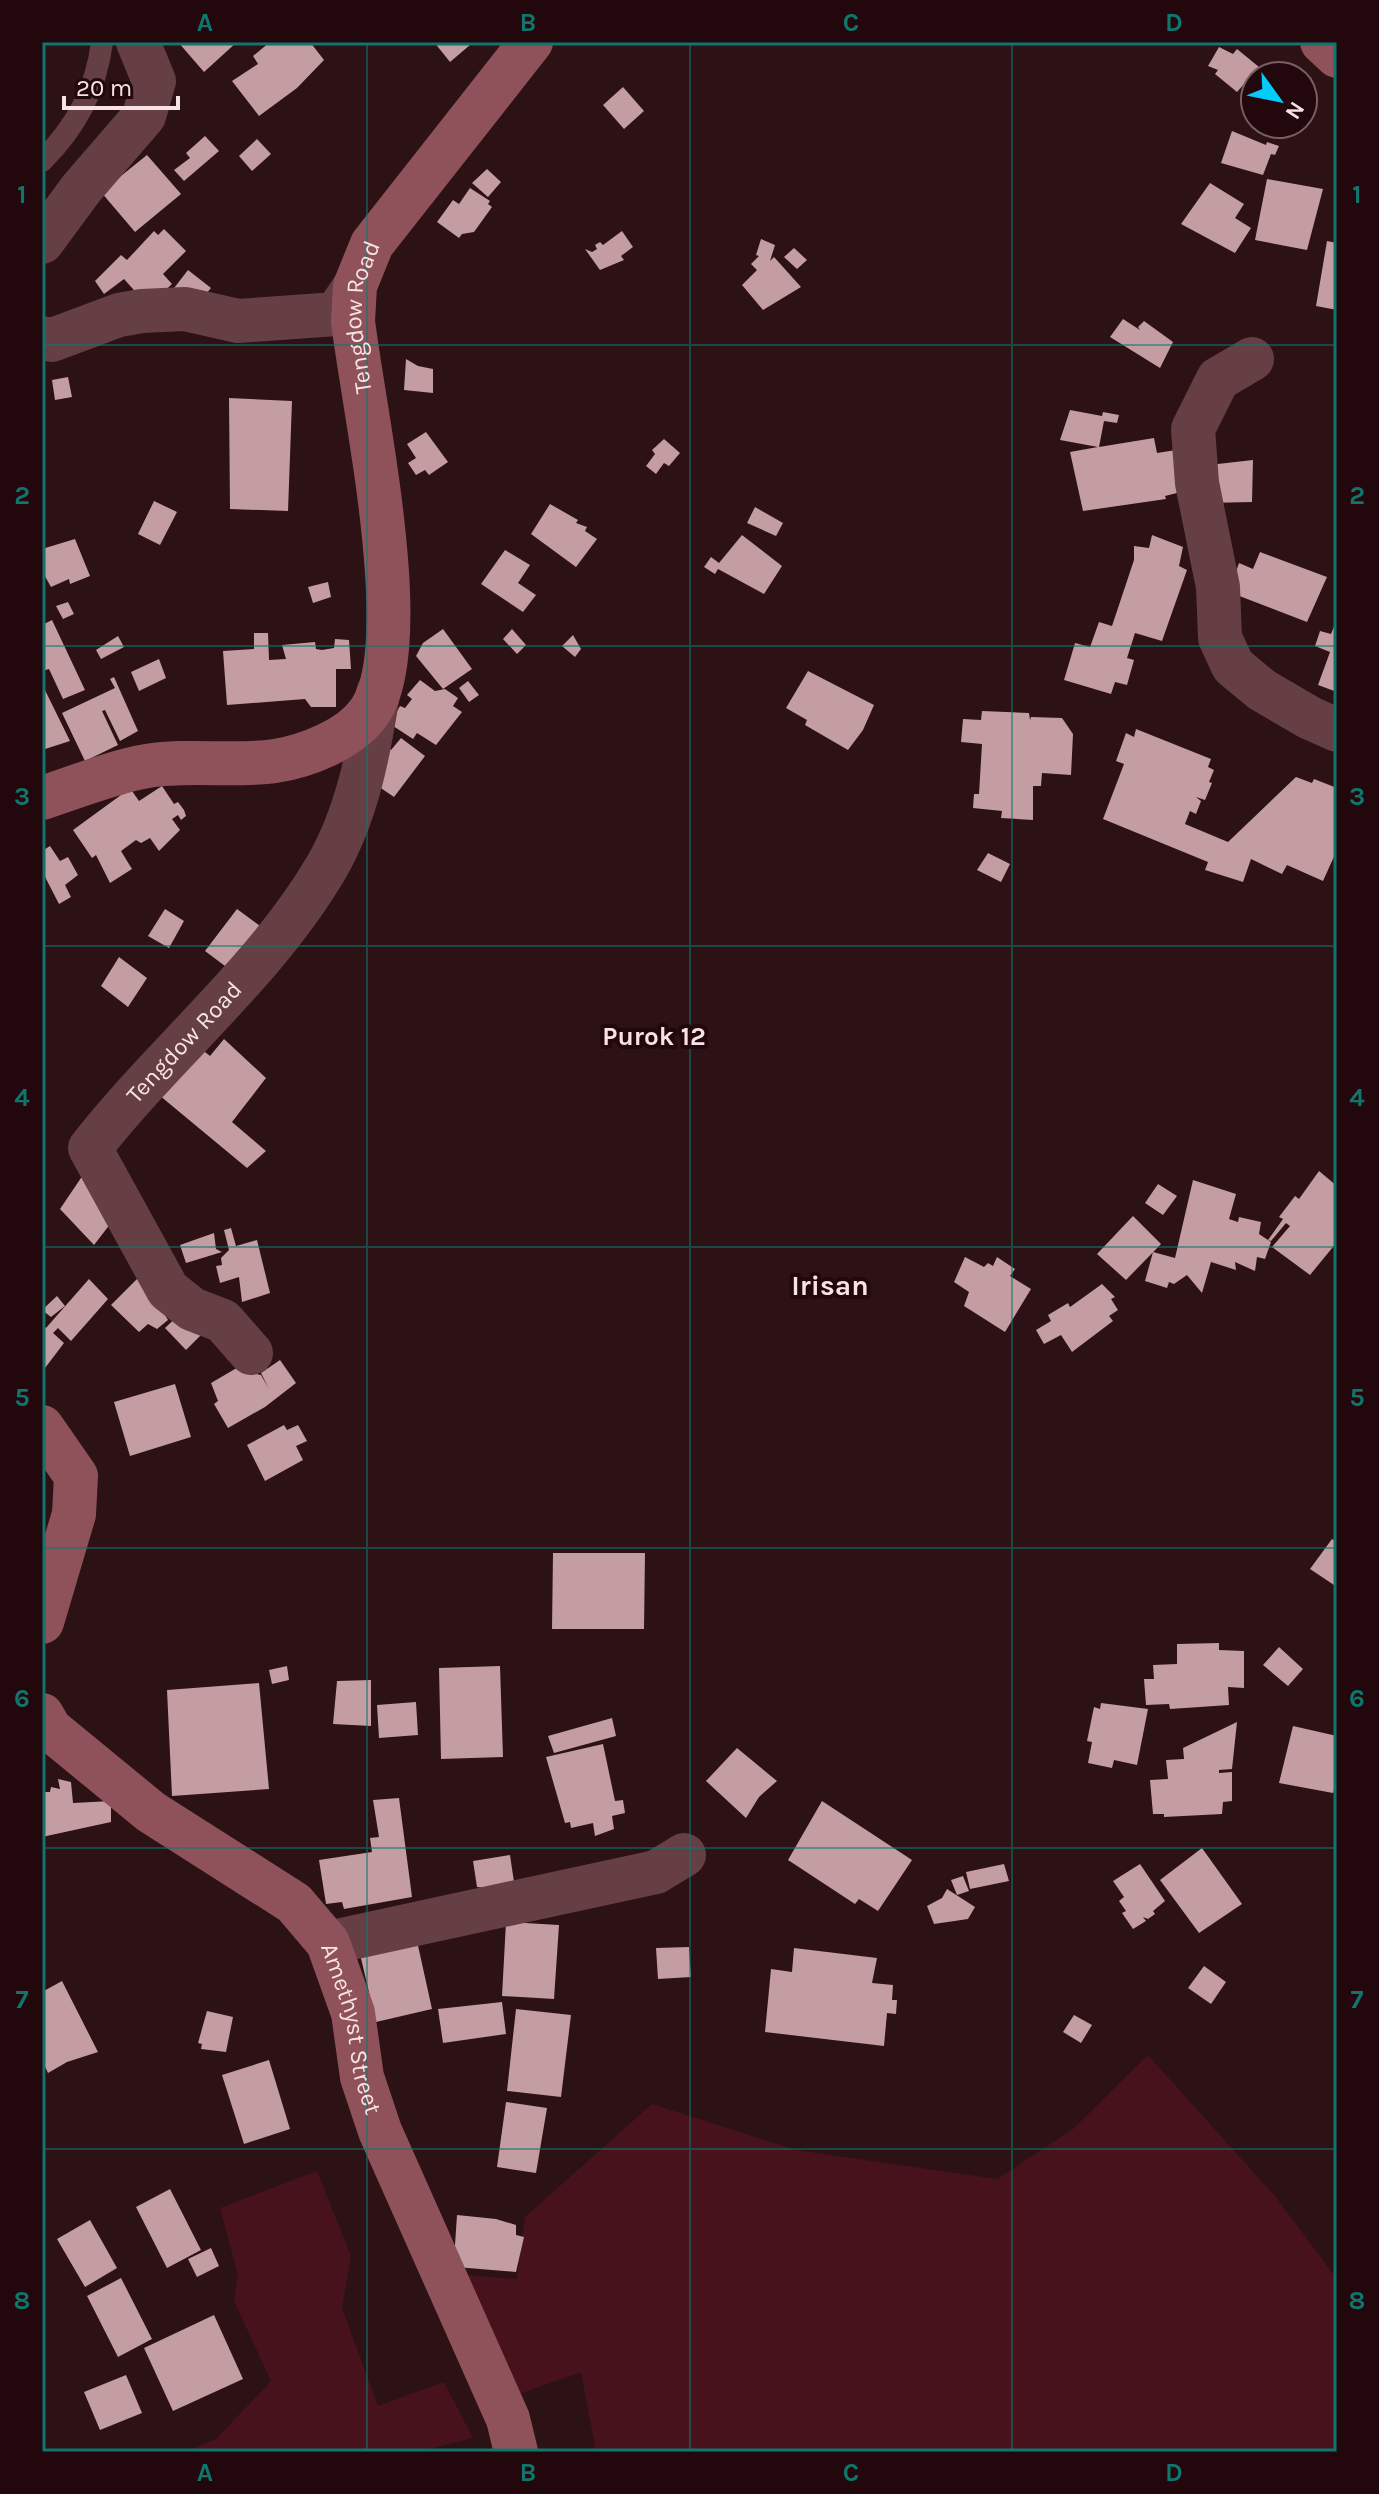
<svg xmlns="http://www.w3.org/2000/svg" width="1379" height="2494" viewBox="0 0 1379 2494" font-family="Karla,sans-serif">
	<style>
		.green { fill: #48121d }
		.building { fill: #c39da1 }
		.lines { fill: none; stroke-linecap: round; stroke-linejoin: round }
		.lane { stroke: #653f43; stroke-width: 22 }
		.street { stroke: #653f43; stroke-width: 44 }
		.secondary { stroke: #8f525a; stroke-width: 44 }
		.grid { fill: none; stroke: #0f766e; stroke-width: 2; stroke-opacity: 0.55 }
		.labels { text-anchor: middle; stroke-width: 8; stroke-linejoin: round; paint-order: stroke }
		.street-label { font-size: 24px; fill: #f7e3e4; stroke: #22080c }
		.neighbourhood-label { font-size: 26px; font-weight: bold; fill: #f7e3e4; stroke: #22080c }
		.quarter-label { font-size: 28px; font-weight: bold; fill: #f7e3e4; stroke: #22080c }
		.neatline { fill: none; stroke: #0f766e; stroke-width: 3 }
		.grid-label { font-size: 26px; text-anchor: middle; font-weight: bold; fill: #0f766e }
	</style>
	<rect width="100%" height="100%" fill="#2c1115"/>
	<path class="green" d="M1148 2055 1275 2196 1337 2279V2452H596L581 2372 519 2394 467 2275 517 2279 525 2217 652 2104 796 2150 997 2179 1073 2129Z
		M317 2171 351 2256 342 2308 378 2406 444 2382 473 2438 417 2452H186L216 2439 271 2381 234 2301 238 2275 220 2208Z"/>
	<path class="building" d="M178 42H237L204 72Z
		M270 42H310L324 60 297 88 259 116 232 81 258 64 253 56Z
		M434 42H468L470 45 450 62Z
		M1219 47 1233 54 1237 49 1259 67 1237 92 1215 74 1218 70 1208 66Z
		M623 87 644 111 624 129 603 105Z
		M1232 131 1266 145 1267 142 1279 146 1275 155 1271 154 1263 175 1221 163Z
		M205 136 219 151 184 181 174 170 190 158 186 153Z
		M257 139 271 154 252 171 239 156Z
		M147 155 181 194 135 232 101 192Z
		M487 169 501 182 488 197 472 183Z
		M1267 179 1323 189 1307 250 1255 240Z
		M1210 183 1244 204 1235 218 1251 228 1235 253 1181 224Z
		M470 188 490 201 488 204 492 207 474 232 462 234 459 238 437 222 453 200 459 204Z
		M164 229 186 251 163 274 172 284 155 300 141 298 124 279 104 294 95 281 121 255 127 260 154 231 158 235Z
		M622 231 633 247 621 256 624 260 600 270 585 249 592 252 597 249 595 245 600 242 603 245Z
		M761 239 775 245 770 261 774 257 801 287 763 310 742 285 757 270 751 264 759 256 756 255Z
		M1327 241 1337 243V310L1316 306Z
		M794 248 807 260 797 269 784 257Z
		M188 270 211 288 193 309 171 292Z
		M1123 319 1140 330 1138 327 1144 321 1173 342 1160 368 1110 337Z
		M406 359 418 366 433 369V393L404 390Z
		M68 377 72 397 55 400 52 380Z
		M229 398 292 401 288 511 230 509Z
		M1070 410 1102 416 1103 412 1119 415 1117 423 1104 421 1099 447 1154 438 1157 453 1176 450 1181 492 1165 496 1166 499 1083 511 1070 452 1098 447 1060 440Z
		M426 432 448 462 429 475 425 470 416 475 408 463 416 458 407 444Z
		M664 439 680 453 669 466 664 463 656 474 646 466 655 454 652 450Z
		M1253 460 1252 502 1206 503 1200 466Z
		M154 501 177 512 160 545 138 534Z
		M550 504 578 520 576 523 587 527 585 531 597 539 576 567 531 534Z
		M755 507 783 523 776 536 747 523Z
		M742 535 782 566 764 594 718 569 715 574 704 567 711 557 719 563Z
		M1152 535 1183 547 1179 566 1187 570 1162 641 1135 633 1127 658 1134 660 1127 685 1115 682 1111 694 1064 680 1075 643 1090 647 1099 622 1112 626 1134 560V546L1149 548Z
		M75 539 90 576 70 584 69 579 51 587 42 571V549Z
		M505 550 530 565 518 583 536 595 523 612 481 584Z
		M1260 552 1327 577 1307 622 1229 592 1239 563 1253 569Z
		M328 582 331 597 313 603 308 587Z
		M68 602 74 614 63 619 56 606Z
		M1337 619V692L1318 685 1330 652 1315 646 1320 631 1331 634Z
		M52 620 85 690 63 699 49 669 42 671V625Z
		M443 629 472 669 443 689 416 656 423 643Z
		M512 629 526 645 517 654 503 639Z
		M254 633H268L269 660 286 659 282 645 315 642 316 649 322 650 334 648 335 639 349 640 351 669H336V707H311L305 699 227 705 223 651 254 649Z
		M573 635 581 649 575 657 562 646Z
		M118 636 124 647 101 659 96 650Z
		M159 659 166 678 139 691 131 672Z
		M808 671 874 705 863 730 848 750 805 725 807 720 786 708Z
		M114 677 138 731 120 741 105 710 102 711 118 745 85 761 62 713 115 688 110 679Z
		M420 680 435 691 445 689 458 698 453 706 462 712 436 745 417 733 413 739 390 724 400 706 405 708 412 699 407 695Z
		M468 681 479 695 469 702 459 688Z
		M42 684 70 741 42 750Z
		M982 711 1029 713 1030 720 1031 717 1062 718 1073 734 1071 775 1042 773 1041 786H1033V820L1001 818 1002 811 973 808 974 794H979L982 744 961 742 963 719 981 720Z
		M1136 729 1211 759 1208 767 1214 770 1209 782 1212 783 1205 800 1196 797 1201 801 1196 814 1190 811 1185 824 1228 842 1296 777 1312 783 1314 779 1337 788V850L1323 881 1287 865 1282 874 1251 859 1243 882 1205 870 1208 862 1103 819 1124 764 1116 761 1126 733 1134 737Z
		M401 738 425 756 394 797 369 780 382 744 391 750Z
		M162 786 174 804 178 802 184 810 186 816 181 820 178 815 172 819 180 830 159 851 150 838 141 843 136 840 121 851 132 869 110 883 96 855 92 858 73 830 121 795 132 791 139 801Z
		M50 846 60 861 68 857 78 875 65 885 71 897 59 904 42 871V851Z
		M988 853 1010 864 1001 882 977 870Z
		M165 909 184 921 169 948 148 936Z
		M237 909 267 931 233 972 205 951Z
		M119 957 147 978 128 1007 101 986Z
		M224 1039 266 1078 232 1122 266 1151 247 1168 159 1095 200 1048 210 1056Z
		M1319 1171 1337 1186V1242L1310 1275 1272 1247 1290 1226 1286 1223 1271 1241 1268 1240 1283 1219 1279 1217 1295 1196 1299 1199Z
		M85 1172 121 1210 94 1245 60 1209Z
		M1193 1180 1236 1194 1229 1219 1238 1222 1239 1217 1261 1222 1259 1234 1271 1242 1265 1259 1257 1257 1255 1271 1235 1262 1236 1270 1211 1262 1202 1293 1187 1275 1174 1284 1169 1282 1167 1288 1145 1281 1153 1252 1175 1258Z
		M1158 1184 1177 1196 1163 1215 1145 1203Z
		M1133 1216 1161 1244 1126 1280 1097 1254Z
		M231 1228 236 1246 257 1240 270 1293 242 1302 239 1277 220 1283 216 1266 222 1265 221 1258 229 1250 224 1230Z
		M214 1233 216 1249 222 1252 186 1263 180 1245Z
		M965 1257 984 1267 988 1263 993 1266 997 1257 1015 1269 1010 1276 1031 1289 1005 1332 964 1306 969 1292 954 1282Z
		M141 1275 168 1320 157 1329 148 1324 139 1332 111 1305Z
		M89 1279 108 1299 71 1341 58 1328 53 1333 64 1343 42 1372V1324L46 1328Z
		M1102 1284 1115 1297 1111 1299 1118 1310 1109 1316 1113 1321 1072 1352 1061 1335 1044 1344 1036 1330 1051 1321 1048 1315 1068 1303 1070 1307Z
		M57 1296 65 1306 51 1317 42 1310Z
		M182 1312 203 1333 186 1350 165 1328Z
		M259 1355 267 1368 256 1374 261 1375 269 1389 261 1373 280 1360 296 1383 265 1407 228 1428 214 1404 218 1401 211 1383Z
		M175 1384 191 1437 130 1456 114 1402Z
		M284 1425 287 1430 298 1425 307 1441 296 1446 303 1460 265 1481 247 1445Z
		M1332 1539 1337 1542V1587L1310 1569Z
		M553 1553H645L644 1629H552Z
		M1219 1643V1650L1244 1651V1688L1228 1687 1229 1705 1170 1709 1169 1704 1146 1705 1144 1679H1154L1153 1665 1177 1664V1644Z
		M1279 1647 1303 1669 1288 1686 1263 1665Z
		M287 1666 289 1680 272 1684 269 1670Z
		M500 1666 503 1757 441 1759 439 1668Z
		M371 1680V1726L333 1724 337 1681Z
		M259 1683 269 1789 172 1796 167 1690Z
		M416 1702 418 1735 379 1738 377 1705Z
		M1101 1703 1148 1709 1137 1765 1114 1760 1112 1768 1088 1763 1092 1742 1087 1741 1094 1707 1100 1709Z
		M612 1718 616 1736 554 1753 548 1736Z
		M1237 1722 1232 1769 1219 1770V1773L1232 1772V1801L1223 1802 1222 1814 1164 1817V1814H1153L1150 1780 1168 1779 1166 1760 1184 1759 1183 1748Z
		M1293 1726 1337 1736V1783L1333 1793 1279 1783Z
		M603 1744 615 1801 623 1800 625 1813 612 1816 614 1829 595 1836 593 1823 571 1828 570 1822 565 1823 546 1757Z
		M737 1748 777 1781 759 1797 746 1818 706 1781Z
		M58 1779 71 1782 73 1803 111 1801V1822L42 1837V1792H50L51 1787 60 1789Z
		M399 1798 412 1897 344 1909 342 1902 326 1904 319 1860 372 1852 370 1838 379 1837 373 1800Z
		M822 1801 912 1860 878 1911 859 1899 855 1904 788 1860Z
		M1202 1848 1242 1904 1199 1933 1160 1880Z
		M510 1855 514 1882 494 1889 477 1887 473 1861Z
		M1004 1864 1009 1881 970 1889 966 1872Z
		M1140 1864 1165 1901 1153 1911 1155 1914 1148 1919 1143 1917 1146 1921 1133 1929 1122 1913 1126 1911 1119 1901 1124 1897 1113 1881Z
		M963 1876 969 1891 957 1895 951 1880Z
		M947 1889 975 1907 968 1919 934 1924 927 1906 942 1898Z
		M506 1922 559 1925 554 1999 502 1996Z
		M417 1941 432 2009 376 2022 360 1954Z
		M689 1947 691 1977 658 1979 656 1948Z
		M794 1948 877 1958 872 1983 893 1985 892 2000H897L896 2014 887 2013 884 2046 765 2032 771 1969 792 1972Z
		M1204 1966 1226 1982 1211 2004 1188 1988Z
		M62 1981 98 2052 67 2062 48 2073 42 2060V1992Z
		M502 2002 506 2034 443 2043 438 2009Z
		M516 2009 571 2015 561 2097 507 2091Z
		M207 2011 233 2017 226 2052 201 2049 202 2044 198 2043Z
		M1074 2015 1092 2025 1081 2043 1063 2032Z
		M269 2060 290 2129 244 2144 222 2075Z
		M506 2102 547 2108 536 2173 497 2167Z
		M170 2189 201 2250 167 2268 136 2207Z
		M457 2215 496 2219 516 2225V2235L524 2237 516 2272 444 2266 449 2245H455Z
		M90 2220 117 2268 85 2287 57 2239Z
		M211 2248 219 2266 197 2277 188 2259Z
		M121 2278 152 2339 118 2357 87 2296Z
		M214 2315 243 2379 173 2411 144 2348Z
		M126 2375 142 2413 100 2430 84 2392Z"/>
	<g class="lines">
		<path class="lane" d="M42 161C76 127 96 90 102 42"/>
		<g class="street">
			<path d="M42 242 81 189 144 116 154 81 138 42"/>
			<path d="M42 338 52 340 119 315 142 311 185 309 238 321 336 314 355 286"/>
			<path d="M1252 359 1218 379 1193 429 1197 483 1218 587 1220 638 1233 666 1262 690 1310 718 1337 730"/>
			<path id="s1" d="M251 1353 223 1321 192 1309 168 1290 90 1148C165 1052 264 973 326 868 357 815 369 752 378 693"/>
			<path d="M328 1943 656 1872 684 1855"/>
		</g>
		<g class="secondary">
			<path d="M1322 42 1337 56"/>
			<path id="s2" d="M42 798C76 787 112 772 147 766 189 759 233 767 275 761 307 756 351 739 370 711 416 643 363 407 353 321L355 286 372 244 531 42"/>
			<path d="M42 1427 76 1476 74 1514 42 1622"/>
			<path id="s3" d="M42 1715 50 1729 151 1812 294 1903 328 1943 353 2013 362 2077 380 2131 508 2419 516 2452"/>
		</g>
	</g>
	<path class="grid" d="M367 42V2452M690 42V2452M1012 42V2452M42 345H1337M42 646H1337M42 946H1337M42 1247H1337M42 1548H1337M42 1848H1337M42 2149H1337"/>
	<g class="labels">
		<g class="street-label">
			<text dy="8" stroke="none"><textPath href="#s2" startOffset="748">Tengdow Road</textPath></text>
			<text dy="8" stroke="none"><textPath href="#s1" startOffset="410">Tengdow Road</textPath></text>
			<text dy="8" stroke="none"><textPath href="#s3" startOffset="458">Amethyst Street</textPath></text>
		</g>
		<g class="neighbourhood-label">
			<text x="654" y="1045">Purok 12</text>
		</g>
		<g class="quarter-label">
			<text x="830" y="1295">Irisan</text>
		</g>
	</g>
	<rect width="1379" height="2494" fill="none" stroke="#22080c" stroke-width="88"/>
	<g transform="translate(1279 100) rotate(123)"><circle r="38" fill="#22080c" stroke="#776062" stroke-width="2"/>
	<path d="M0-6L14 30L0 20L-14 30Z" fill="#04cbf9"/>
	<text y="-12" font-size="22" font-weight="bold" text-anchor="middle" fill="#f7e3e4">N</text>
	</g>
	<path d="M64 96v12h114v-12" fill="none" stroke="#f7e3e4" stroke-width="4"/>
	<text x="76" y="96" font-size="24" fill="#f7e3e4" stroke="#22080c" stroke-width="6" paint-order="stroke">20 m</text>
	<rect x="44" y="44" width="1291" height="2406" class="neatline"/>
	<g class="grid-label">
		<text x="205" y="31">A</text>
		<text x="528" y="31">B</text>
		<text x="851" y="31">C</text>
		<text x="1174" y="31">D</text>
		<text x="22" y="203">1</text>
		<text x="1357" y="203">1</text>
		<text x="22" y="504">2</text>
		<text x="1357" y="504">2</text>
		<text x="22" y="805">3</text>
		<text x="1357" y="805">3</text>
		<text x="22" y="1106">4</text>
		<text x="1357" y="1106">4</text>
		<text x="22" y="1406">5</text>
		<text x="1357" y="1406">5</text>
		<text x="22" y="1707">6</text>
		<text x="1357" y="1707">6</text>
		<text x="22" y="2008">7</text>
		<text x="1357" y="2008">7</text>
		<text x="22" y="2309">8</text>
		<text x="1357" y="2309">8</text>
		<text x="205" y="2481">A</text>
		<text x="528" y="2481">B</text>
		<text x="851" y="2481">C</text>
		<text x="1174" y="2481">D</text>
	</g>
</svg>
